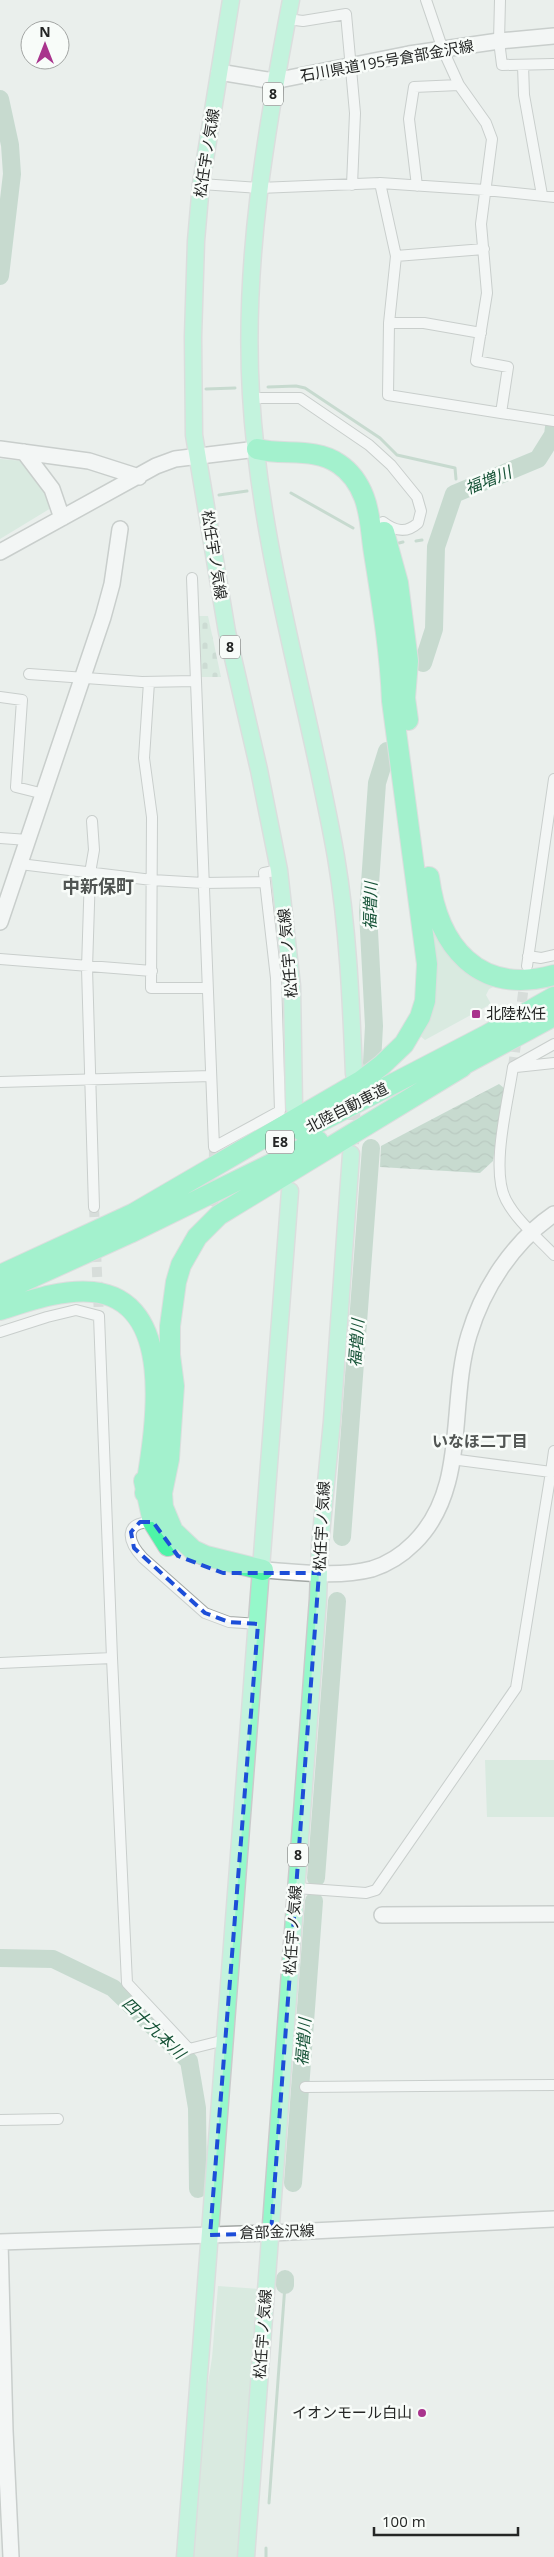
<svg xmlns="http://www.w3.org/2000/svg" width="554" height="2557" viewBox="0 0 554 2557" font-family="'Open Sans','Noto Sans JP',sans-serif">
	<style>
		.grass { fill: #c5e4d1 }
		.cemetery { fill: url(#cemetery-stones) }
		.water { fill: url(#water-waves) }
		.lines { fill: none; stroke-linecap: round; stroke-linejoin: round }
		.stream { stroke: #9ec2ac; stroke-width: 3 }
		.river { stroke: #9ec2ac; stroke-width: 18 }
		.street-tunnel { stroke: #c2c7c4; stroke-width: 10; stroke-dasharray: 10 5; stroke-linecap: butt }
		.primary-tunnel { stroke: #c2c7c4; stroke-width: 16; stroke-dasharray: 16 8; stroke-linecap: butt }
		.street-casing { stroke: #a2a7a4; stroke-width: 12 }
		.secondary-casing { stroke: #a2a7a4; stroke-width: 18 }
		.primary-casing { stroke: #cacbcb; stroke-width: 19 }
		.highway-casing { stroke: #cacbcb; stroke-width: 22 }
		.street { stroke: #fff; stroke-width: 10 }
		.secondary { stroke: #fff; stroke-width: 15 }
		.primary { stroke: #95f8ca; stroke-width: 16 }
		.highway { stroke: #4ef4a7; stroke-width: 20 }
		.marked { fill: none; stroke: #1d4ed8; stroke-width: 4; stroke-dasharray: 10 6; stroke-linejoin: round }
		.poi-dot { fill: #a9348d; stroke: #f8fcf9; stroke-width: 2 }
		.labels { text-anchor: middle; stroke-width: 5; stroke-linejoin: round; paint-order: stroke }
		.shield { fill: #f8fcf9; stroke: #646665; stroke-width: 1 }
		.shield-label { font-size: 14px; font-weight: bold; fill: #242625 }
		.street-label { font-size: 15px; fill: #242625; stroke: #f8fcf9 }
		.poi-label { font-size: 15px; fill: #242625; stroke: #f8fcf9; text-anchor: start }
		.water-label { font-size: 16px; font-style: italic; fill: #155236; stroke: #f8fcf9 }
		.neighbourhood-label { font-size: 16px; font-weight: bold; fill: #515553; stroke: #f8fcf9 }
		.quarter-label { font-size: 18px; font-weight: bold; fill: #515553; stroke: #f8fcf9 }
	</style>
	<defs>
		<pattern id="cemetery-stones" width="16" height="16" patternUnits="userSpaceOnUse" patternTransform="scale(1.25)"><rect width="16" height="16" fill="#c5e4d1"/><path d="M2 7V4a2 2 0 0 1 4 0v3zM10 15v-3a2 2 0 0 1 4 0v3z" fill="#a9c3b3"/></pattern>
		<pattern id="water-waves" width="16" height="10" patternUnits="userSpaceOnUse" patternTransform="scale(1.25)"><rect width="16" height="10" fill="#9ec2ac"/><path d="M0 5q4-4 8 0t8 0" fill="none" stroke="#819d8c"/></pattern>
	</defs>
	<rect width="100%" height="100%" fill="#eaefec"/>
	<path class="grass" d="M0 459 24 461 45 490 51 508 0 539Z
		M430 918 500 984 489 989 486 995 491 1004 425 1040 419 1035Z
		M485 1760H554V1817H487Z
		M218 2286 259 2289 239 2557H193L205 2402 212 2358Z"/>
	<path class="cemetery" d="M198 616H208L221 677H199Z"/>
	<path class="water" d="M499 1084 504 1088 493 1161 480 1173 380 1167 381 1146Z"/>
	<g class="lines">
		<path class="stream" d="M268 387 296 386 305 388 380 438 397 455 455 468 456 479
			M206 389 235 388
			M291 493 353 528
			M454 494 456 487
			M219 495 247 491
			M416 541 422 540
			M399 543 403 542
			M434 543 437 544
			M269 2503 285 2285
			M266 2557V2548"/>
		<path class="river" d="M0 99 10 145 12 174 0 276
			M423 663 434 629 436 547 454 494 538 459 553 435 554 427
			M372 1063 374 1026 368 912 377 783 387 751
			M342 1537 371 1148
			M316 1878 337 1601
			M0 1958 53 1959 113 1988 189 2061 197 2108 198 2189
			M293 2183 314 1901
			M285 2285V2279"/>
		<path class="street-tunnel" d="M520 1017 525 977
			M513 1067 517 1036
			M94 1207 99 1316
			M213 1221 214 1147"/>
		<path class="primary-tunnel" d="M351 1144 353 1094
			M291 1163 294 1113"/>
		<g class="street-casing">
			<path id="street" d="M426 0 443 50 459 85 486 123 492 139 481 224 487 293 476 361 508 367 501 413 554 421
				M500 0 499 41 502 65 553 64
				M287 19 303 21 346 14 355 113 352 185
				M523 65 524 95 542 195
				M380 183 396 256 389 323 388 395 501 413
				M201 184 259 188 380 183 485 190 554 197
				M417 186 409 119 414 87 459 85
				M396 256 484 249
				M389 323H424L481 333
				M251 398H300L369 445 391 465 417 497 421 511 418 523C406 534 395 531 383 522
				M192 578 214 1147 280 1111 276 978 264 873 279 870
				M29 674 142 682 195 681
				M149 682 144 758 152 817 151 988H207
				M0 697 22 700 16 787 44 794
				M92 821 94 850 90 873 87 968 94 1207
				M0 838 28 840
				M20 864 152 880 203 883 265 882
				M528 956 541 958 554 955
				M0 959 152 971
				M527 966 554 779
				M513 1067C508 1102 490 1170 506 1200 517 1221 538 1238 554 1255
				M513 1067 554 1044
				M516 1067 554 1063
				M0 1082 211 1076
				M0 1332 47 1317 76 1310 99 1316 112 1658 127 1983 189 2049 225 2040
				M451 1459 551 1472 554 1451
				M153 1522C123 1522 127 1541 143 1558L205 1613 229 1622 258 1624
				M0 1663 112 1658
				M296 1888 366 1893 376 1890 516 1688 551 1472
				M305 2087 554 2085
				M0 2120 58 2119"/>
		</g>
		<g class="secondary-casing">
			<path id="secondary" d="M219 72 267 80 284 79 409 54 499 41 554 36
				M0 449 89 461 139 477
				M24 452 52 489 62 518
				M0 552 156 466 175 459 257 449
				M0 922 103 617 112 584 120 529
				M263 1570C298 1572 337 1578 372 1569 388 1564 402 1555 414 1543 469 1489 448 1404 469 1335 483 1288 513 1242 554 1214
				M382 1915 554 1914
				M0 2242 271 2233 554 2219
				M0 2242 5 2431 11 2557"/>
		</g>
		<g class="primary-casing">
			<path id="primary" d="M231 0 201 184 196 241 193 337 194 435 227 632 259 770 279 870 292 986 294 1107
				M291 0C266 130 243 262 251 395 260 553 309 702 336 857 348 928 351 1001 354 1074
				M185 2557 290 1191
				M246 2557 318 1599 320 1545 332 1421 351 1154"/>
		</g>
		<g class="highway-casing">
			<path id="highway" d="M384 532 398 583 408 661 405 698 408 720
				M429 877C438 946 478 996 554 975
				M450 1072 554 1016
				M302 1131 485 1036 554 997
				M131 1215 361 1081 382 1065 404 1044 420 1017 425 1001 427 964 392 701C390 651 382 603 374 553 371 535 371 515 364 497 359 484 351 472 339 464 314 447 284 456 257 449
				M0 1275 141 1210
				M0 1292 130 1233 318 1141
				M0 1310C29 1301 62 1289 93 1292 180 1301 154 1436 145 1493
				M144 1481 153 1522 168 1546
				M263 1570 206 1556 193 1550 173 1531 163 1507 162 1493 169 1459 174 1386 170 1355V1326L176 1282 181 1265 197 1237 219 1215 462 1067"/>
		</g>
		<use href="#street" class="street"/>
		<use href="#secondary" class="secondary"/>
		<use href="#primary" class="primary"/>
		<use href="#highway" class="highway"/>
	</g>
	<path d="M0 0H554V2557H0ZM140 1522H153L178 1556 223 1573H319L271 2233 210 2235 258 1624 229 1622 205 1613 134 1548 131 1532Z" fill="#eaefec" fill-opacity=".55" fill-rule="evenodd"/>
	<path class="marked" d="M140 1522H153L178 1556 223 1573H319L271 2233 210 2235 258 1624 229 1622 205 1613 134 1548 131 1532Z"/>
	<g class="poi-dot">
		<rect x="471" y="1009" width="10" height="10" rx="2.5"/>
		<circle cx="422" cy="2413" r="5"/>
	</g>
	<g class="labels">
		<g class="shield">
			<rect x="263" y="82.5" width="20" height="23" rx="4"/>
			<rect x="220" y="635.5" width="20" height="23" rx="4"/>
			<rect x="266" y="1130.5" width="28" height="23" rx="4"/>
			<rect x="288" y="1843.5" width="20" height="23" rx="4"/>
		</g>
		<g class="shield-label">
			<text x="273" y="99">8</text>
			<text x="230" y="652">8</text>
			<text x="280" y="1147">E8</text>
			<text x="298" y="1860">8</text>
		</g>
		<g class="street-label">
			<text transform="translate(387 61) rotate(-10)" y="5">石川県道195号倉部金沢線</text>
			<text transform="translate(207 153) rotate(-81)" y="5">松任宇ノ気線</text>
			<text transform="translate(214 555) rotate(81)" y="5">松任宇ノ気線</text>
			<text transform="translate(288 953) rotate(-95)" y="5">松任宇ノ気線</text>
			<text transform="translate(347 1108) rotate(-27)" y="5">北陸自動車道</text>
			<text transform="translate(322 1526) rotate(-87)" y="5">松任宇ノ気線</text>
			<text transform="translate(293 1930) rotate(-86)" y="5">松任宇ノ気線</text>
			<text transform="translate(277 2232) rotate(-2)" y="5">倉部金沢線</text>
			<text transform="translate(263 2334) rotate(-86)" y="5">松任宇ノ気線</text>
		</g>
		<g class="poi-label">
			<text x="486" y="1019">北陸松任</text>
			<text x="412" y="2418" text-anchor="end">イオンモール白山</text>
		</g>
		<g class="water-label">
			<text transform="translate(488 480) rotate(-22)" y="6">福増川</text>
			<text transform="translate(370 906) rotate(-89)" y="6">福増川</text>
			<text transform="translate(356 1343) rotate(-86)" y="6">福増川</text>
			<text transform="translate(154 2028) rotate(44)" y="6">四十九本川</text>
			<text transform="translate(303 2042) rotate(-86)" y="6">福増川</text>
		</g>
		<g class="neighbourhood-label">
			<text x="480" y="1447">いなほ二丁目</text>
		</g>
		<g class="quarter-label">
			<text x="98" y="893">中新保町</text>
		</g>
	</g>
	<g transform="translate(45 45)"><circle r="24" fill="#f8fcf9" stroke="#a3a6a4"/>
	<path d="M0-4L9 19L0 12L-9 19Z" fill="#a9348d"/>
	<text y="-8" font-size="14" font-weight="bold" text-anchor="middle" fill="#242625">N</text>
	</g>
	<path d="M374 2527v8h144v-8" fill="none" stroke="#242625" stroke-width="2.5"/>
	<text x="382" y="2527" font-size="15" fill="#242625" stroke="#f8fcf9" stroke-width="4" paint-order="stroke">100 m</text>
</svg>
